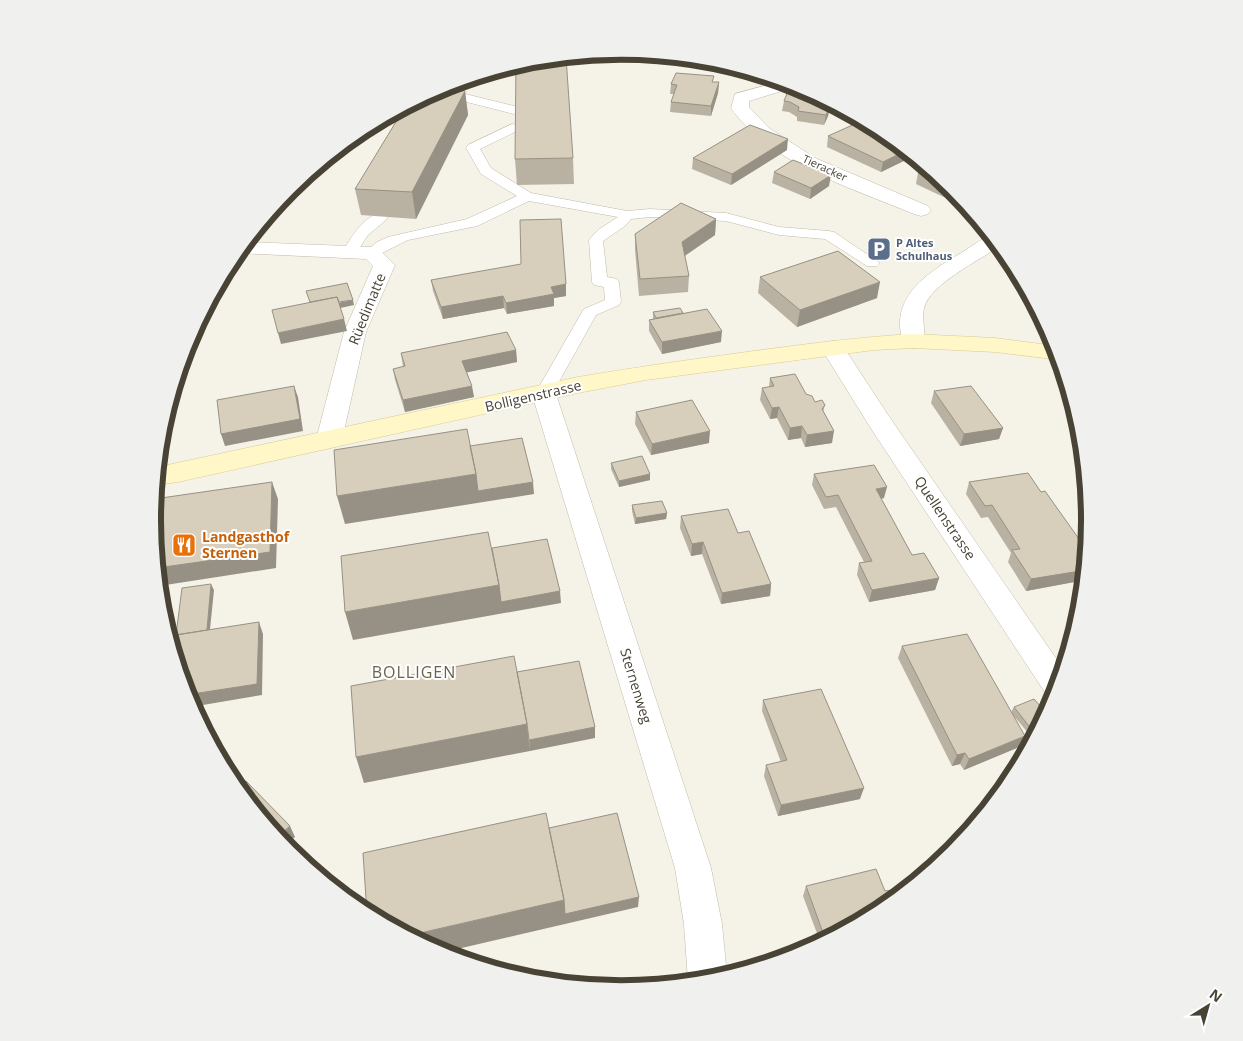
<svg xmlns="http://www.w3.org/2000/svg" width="1243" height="1041" viewBox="0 0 1243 1041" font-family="'Open Sans',sans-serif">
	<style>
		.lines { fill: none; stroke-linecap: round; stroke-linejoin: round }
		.stream { fill: #9fcaf6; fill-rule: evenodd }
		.service-casing { stroke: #c1bba9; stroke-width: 1 }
		.minor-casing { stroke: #c1bba9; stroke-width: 1 }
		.tertiary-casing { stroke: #c1bba9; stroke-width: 1 }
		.secondary-casing { stroke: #d8cc94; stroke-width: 1 }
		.service { fill: #fff; fill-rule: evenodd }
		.minor { fill: #fff; fill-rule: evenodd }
		.tertiary { fill: #fff; fill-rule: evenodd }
		.secondary { fill: #fff7c7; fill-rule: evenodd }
		.wall { fill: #b9b2a2 }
		.shaded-wall { fill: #969184 }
		.building { fill: #d7cfbc; stroke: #969184 }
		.labels { text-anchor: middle; stroke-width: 4; stroke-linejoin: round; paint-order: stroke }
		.far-street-label { font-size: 11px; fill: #484335; stroke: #fff }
		.far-service-label { font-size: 11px; font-weight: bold; fill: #4e5e75; stroke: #fff; text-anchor: start }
		.street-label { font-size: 14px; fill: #484335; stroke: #fff }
		.food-label { font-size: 14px; font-weight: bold; fill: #c56008; stroke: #fff; text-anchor: start }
		.quarter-label { font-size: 16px; letter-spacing: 1px; fill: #6c624c; stroke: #fff }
		.rim { fill: none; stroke: #484335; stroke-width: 6 }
	</style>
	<rect width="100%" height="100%" fill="#f5f2e7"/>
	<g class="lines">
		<path class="stream" d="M292 187V197L276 220H270L269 218Z"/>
		<g class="service-casing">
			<path id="service" d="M441 88 518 107 520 110 514 114 435 94 433 92Z
				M512 124 517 125 518 128 517 131 480 149 491 168 531 193 627 211 650 209 726 213 779 227 829 231 834 232 880 263 877 266H867L825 239 779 235 726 221 650 217 631 219 625 226 603 241 607 277 617 279 619 282 621 302 619 305 596 315 550 398 544 400 538 398 535 394 582 312 584 309 605 300 604 287 594 285 592 282 589 240 598 230 618 217 529 201 477 226 408 240 372 258 367 256 364 253 377 242 388 237 467 219 517 196 481 174 466 148 468 145Z
				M381 213 386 214 388 217 386 220 368 235 355 255H345L342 252C352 237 362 217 381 213Z"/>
		</g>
		<g class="minor-casing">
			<path id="minor" d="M782 81 798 86 749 101V107L769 128 815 158 928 206 931 210 928 214 921 216 914 214C854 189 770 164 731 108L735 94Z
				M246 242 372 247 379 249 395 265 366 332 342 440 338 446 329 448 320 446 316 440 344 332 373 266 366 259 237 253Z
				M833 341 841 343 888 415 1064 670 1055 700 1048 697 870 427 821 348 825 343Z
				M544 386 553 389 556 394 711 868 722 924 727 976 713 981 689 983 688 981 684 924 675 868 532 394 535 389Z"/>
		</g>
		<g class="tertiary-casing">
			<path id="tertiary" d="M991 235 1000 246C980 260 930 284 924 308 921 320 928 336 921 346L913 348 905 346C901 340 901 334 900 327 898 290 933 270 961 253 971 247 981 239 991 235Z"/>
		</g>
		<g class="secondary-casing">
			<path id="secondary" d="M913 334 995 338 1056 346 1061 360 995 352 913 348 874 350 646 380 578 393 178 482 156 485 158 467 578 377C637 367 695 359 754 351 807 344 860 337 913 334Z"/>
		</g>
		<use href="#service" class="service"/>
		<use href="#minor" class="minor"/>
		<use href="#tertiary" class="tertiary"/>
		<use href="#secondary" class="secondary"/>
	</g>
	<path class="wall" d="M709 60H713L737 67 711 68Z
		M713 82H719L718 93 711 116 670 112 671 102 674 94H670L671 84Z
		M465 91 468 115 416 219 361 215 355 189Z
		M784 101 830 106 828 116 824 125 797 121V117L789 112 782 111Z
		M828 136 910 158 881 172 827 147Z
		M787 150 731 185 692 169 693 158Z
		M573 158 574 184 517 185 515 159Z
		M774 172 829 186 810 199 772 183Z
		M918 173 954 189 970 209H969L916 184Z
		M716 219 715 235 685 256 689 276 688 292 639 296 635 250V234Z
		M760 277 877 298 797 327 758 293Z
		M431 280 566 296 554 298V306L507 314 504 308 443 319 433 291Z
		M653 312 683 313 721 342 662 354 649 331V320L653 319Z
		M516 350 517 362 467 372 474 397 405 412 395 380 393 369 403 367 401 353Z
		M770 378 806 394 815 402 825 405 823 412 832 443 805 447 801 438 788 440 777 418 770 419 760 400 762 388 769 387Z
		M934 391 1003 428 999 439 960 446 931 403Z
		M636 412 709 443 651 455 635 424Z
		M611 463 650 480 619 487 611 469Z
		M814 474 884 498 881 499 912 555 939 578 935 590 869 602 857 575 859 563 864 562 836 507 824 509 812 485Z
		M969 482 1041 492 1084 546 1082 550 1087 557 1085 580 1026 591 1008 562 1011 553 1002 539 988 517 981 518 966 494Z
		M632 505 667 513 666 519 635 524 632 511Z
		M681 516 738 533 771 584 770 596 721 604 702 554 691 556 680 528Z
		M902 646 1011 712 1014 707 1047 714 1034 740 1013 715 1019 747 964 770 960 764 952 766 898 658Z
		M763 700 860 799 778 816 764 776 766 765 781 762 762 711Z
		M806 886 882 911 821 944 803 896Z"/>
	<path class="shaded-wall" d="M719 82 718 93 711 116V106Z
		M465 91 468 115 416 219 412 192Z
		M830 106 828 116 824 125 826 115Z
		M788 139 787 150 731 185 732 174Z
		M907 150 911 154 910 158 881 172 883 162Z
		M831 175 829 186 810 199 811 188Z
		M716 219 715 235 681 258 682 242Z
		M880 282 877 298 797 327 800 310Z
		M566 284V296L554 298V306L507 314 506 303 551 287Z
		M503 296 504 308 443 319 441 307Z
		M353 300 354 305 313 314 311 308Z
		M344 319 347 331 281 344 278 333Z
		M722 331 721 342 662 354V342Z
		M516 350 517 362 464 373 462 361Z
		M294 386 298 397 303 431 225 446 221 434Z
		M472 386 474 397 405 412 403 400Z
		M779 407 777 418 770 419 772 408Z
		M802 426 801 438 788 440 790 428Z
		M1003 428 999 439 960 446 964 434Z
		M710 431 709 443 651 455 652 444Z
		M834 431 832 443 805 447 807 435Z
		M476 474 533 482 534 494 345 524 337 496Z
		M650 474V480L619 487V481Z
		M272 482 278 499 276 568 159 586 157 568Z
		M887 487 884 498 873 500 876 489Z
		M667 513 666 519 635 524 636 518Z
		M703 542 702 554 691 556 692 544Z
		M1086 570 1085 580 1026 591 1031 579Z
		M939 578 935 590 869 602 872 590Z
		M211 584 214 590 209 639 206 633Z
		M771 584 770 596 721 604 722 593Z
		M499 585 560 591 561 603 353 640 345 612Z
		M259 622 263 634 262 695 191 707 186 695Z
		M527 724 530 751 364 783 356 757Z
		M595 727V738L530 751 529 740Z
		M1025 736 1019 747 964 770 969 759Z
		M965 753 960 764 952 766 957 755Z
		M864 788 860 799 778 816 781 805Z
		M290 826 295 837 284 846 277 837Z
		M639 897 638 907 440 953 407 936 564 900Z"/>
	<path class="building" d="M566 57 573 158 515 159 516 64 530 60Z
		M676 73 714 76 712 82H719L711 106 671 102 677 85 671 84Z
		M438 89 465 91 412 192 355 189 405 107Z
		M788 91 808 92 830 106 826 115 798 111 799 107 790 102 784 101Z
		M857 123 891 138 907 150 883 162 828 136Z
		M750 125 788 139 732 174 693 158Z
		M793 160 831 175 811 188 774 172Z
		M928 168 954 189 955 190 918 173Z
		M681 203 716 219 682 242 689 276 640 279 635 234Z
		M561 219 566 284 551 287 554 294 506 303 503 296 441 307 431 280 521 264 520 220Z
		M838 251 880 282 800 310 760 277Z
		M347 283 353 300 339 302 337 297 310 302 306 291Z
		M337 297 344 319 278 333 272 310Z
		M680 308 683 313 656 318 653 312Z
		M707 309 722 331 662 342 649 320Z
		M507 332 516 350 462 361 472 386 403 400 393 369 405 366 401 353Z
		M795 374 806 394 812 396 815 402 822 400 825 405 822 409 834 431 807 435 802 426 790 428 779 407 772 408 762 388 774 386 770 378Z
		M294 386 300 419 221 434 217 400Z
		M971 386 1003 428 964 434 934 391Z
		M692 400 710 431 652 444 636 412Z
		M467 429 476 474 337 496 334 450Z
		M522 438 533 482 478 491 476 474 470 446Z
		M642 456 650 474 619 481 611 463Z
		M874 465 887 487 876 489 912 555 924 553 939 578 872 590 859 563 872 561 838 495 826 497 814 474Z
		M1028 473 1041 492 1045 491 1084 546H1080L1087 557 1086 570 1031 579 1012 550 1020 549 992 505 985 506 969 482Z
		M272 482 270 552 157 568 152 520 154 499Z
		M662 501 667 513 636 518 632 505Z
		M728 509 738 533 749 531 771 584 722 593 703 542 692 544 681 516Z
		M488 532 499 585 345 612 341 556Z
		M547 539 560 591 501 602 499 585 492 548Z
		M211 584 207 630 176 635 182 588Z
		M259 622 257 684 186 695 169 636Z
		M967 634 1025 736 969 759 965 753 957 755 902 646Z
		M514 656 527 724 356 757 351 686Z
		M579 661 595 727 529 740 527 724 517 672Z
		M821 689 864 788 781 805 766 765 787 760 763 700Z
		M1034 699 1047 714 1036 735 1014 707Z
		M246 781 290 826 277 837 237 788Z
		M546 813 564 900 407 936 367 914 363 853Z
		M617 813 639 897 565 914 564 900 549 828Z
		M876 869 885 891 892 890 896 899 882 911 826 941 806 886Z"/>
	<defs>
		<g id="parking-square" transform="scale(1.25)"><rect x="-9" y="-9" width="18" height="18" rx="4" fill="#5c6f8a" stroke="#fff"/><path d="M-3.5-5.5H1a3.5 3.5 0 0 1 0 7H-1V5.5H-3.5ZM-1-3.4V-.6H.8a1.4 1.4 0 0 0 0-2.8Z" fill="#fff"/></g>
		<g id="restaurant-square" transform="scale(1.25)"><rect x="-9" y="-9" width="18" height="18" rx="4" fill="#e8710a" stroke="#fff"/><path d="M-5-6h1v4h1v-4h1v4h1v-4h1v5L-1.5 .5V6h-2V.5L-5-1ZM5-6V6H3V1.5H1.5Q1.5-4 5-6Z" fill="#fff"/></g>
	</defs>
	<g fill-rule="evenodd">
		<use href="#parking-square" x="879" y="249"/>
		<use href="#restaurant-square" x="184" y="545"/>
	</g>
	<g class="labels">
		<g class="far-street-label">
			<text transform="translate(825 168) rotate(25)" y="4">Tieracker</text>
		</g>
		<g class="far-service-label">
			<text x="896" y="247">P Altes<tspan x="896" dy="13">Schulhaus</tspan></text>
		</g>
		<g class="street-label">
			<text transform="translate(367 309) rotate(-68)" y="5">Rüedimatte</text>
			<text transform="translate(533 396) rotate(-13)" y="5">Bolligenstrasse</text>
			<text transform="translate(945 518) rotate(56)" y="5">Quellenstrasse</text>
			<text transform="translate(636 686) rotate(73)" y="5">Sternenweg</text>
		</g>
		<g class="food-label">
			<text x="202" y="542">Landgasthof<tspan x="202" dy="16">Sternen</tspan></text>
		</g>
		<g class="quarter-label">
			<text x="414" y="678">BOLLIGEN</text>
		</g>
	</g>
	<path d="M0 0H1243V1041H0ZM161 520a460 460 0 1 1 920 0a460 460 0 1 1-920 0Z" fill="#f0f0ef" fill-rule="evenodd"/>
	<path class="rim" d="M161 520a460 460 0 1 1 920 0a460 460 0 1 1-920 0Z"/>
	<g transform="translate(1208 1006) rotate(37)" stroke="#ffffff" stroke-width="4" paint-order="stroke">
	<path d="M0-4L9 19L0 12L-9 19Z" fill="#484335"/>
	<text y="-8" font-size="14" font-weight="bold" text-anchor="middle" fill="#484335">N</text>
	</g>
</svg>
